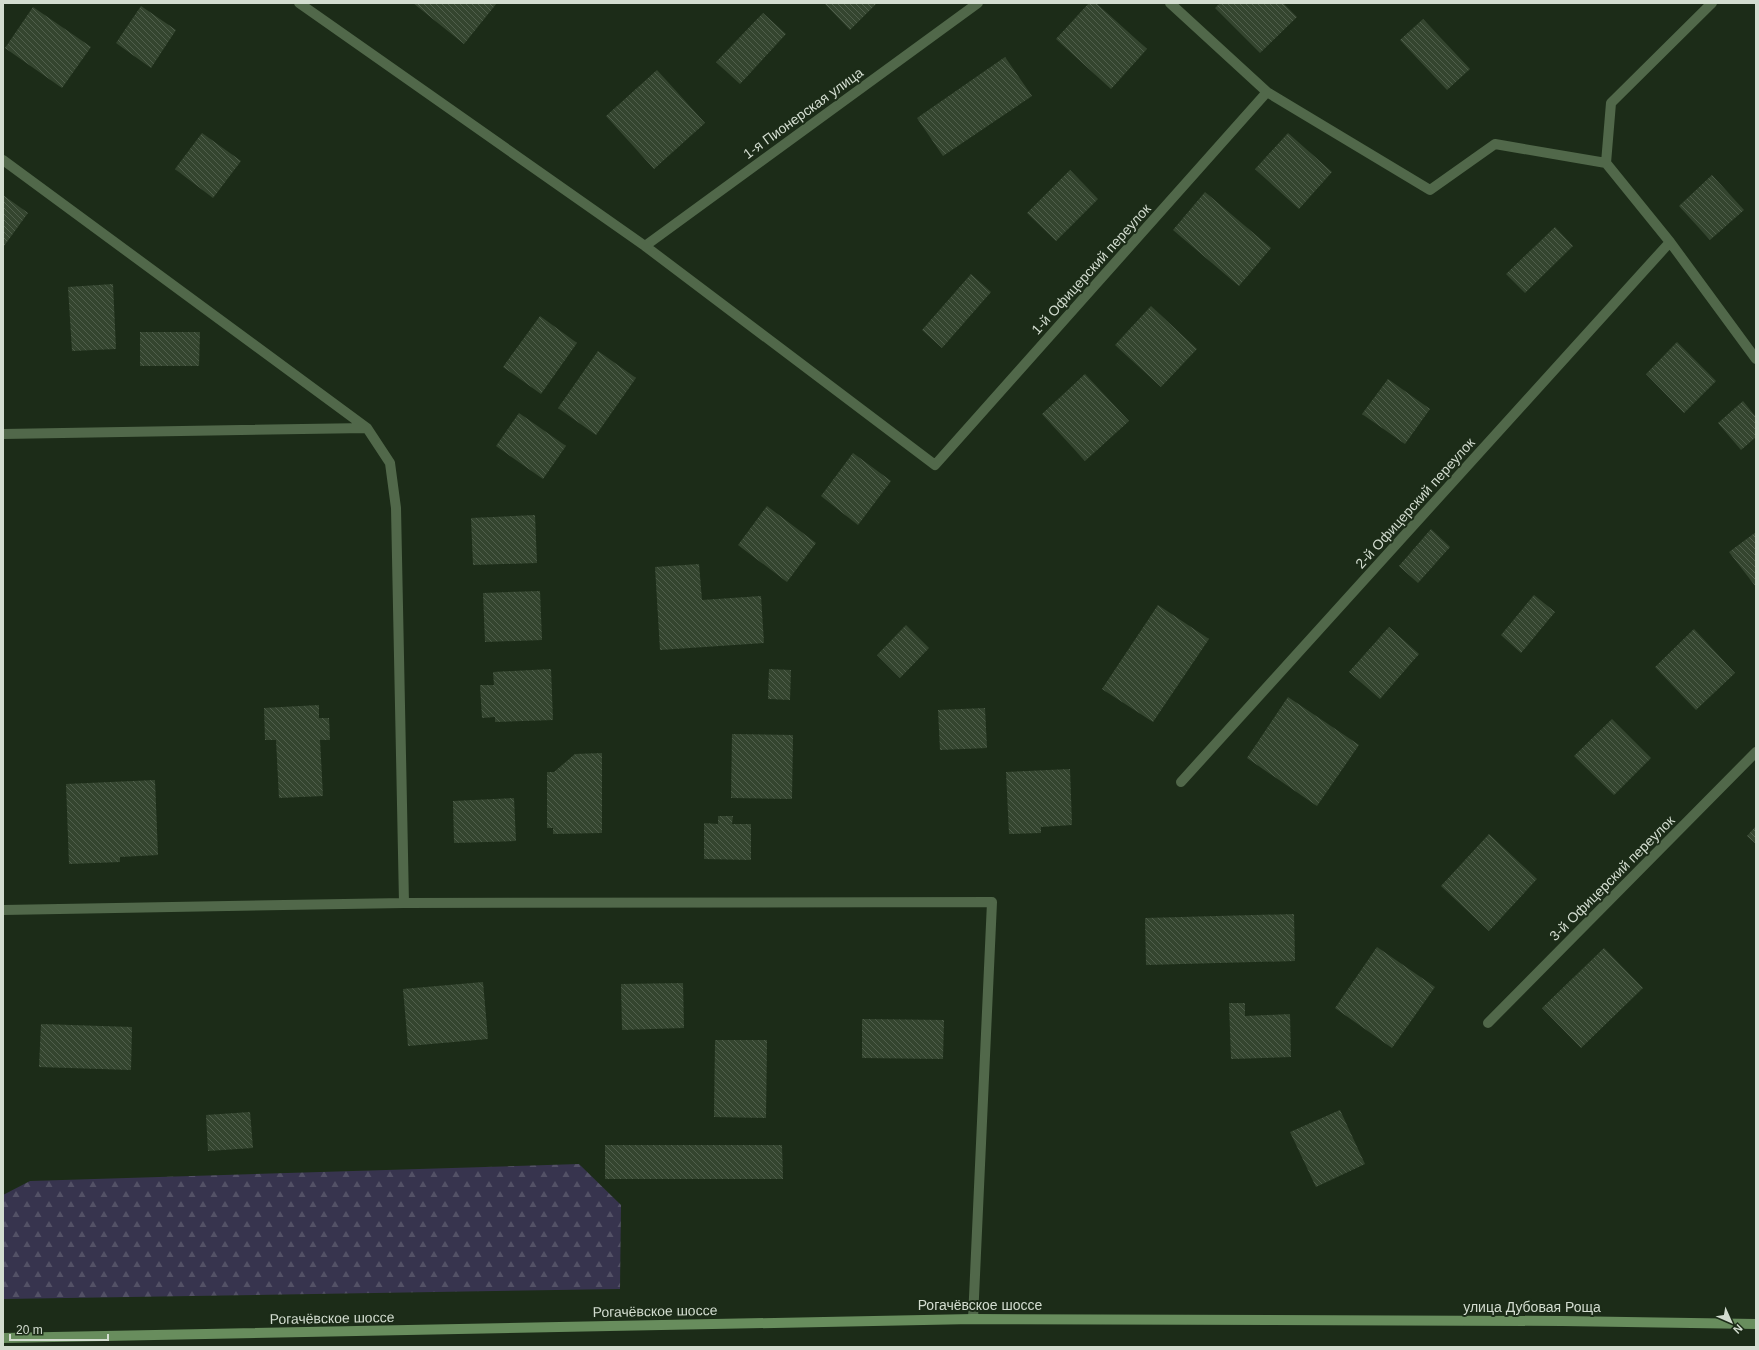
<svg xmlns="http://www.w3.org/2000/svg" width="1759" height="1350" viewBox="0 0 1759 1350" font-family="Helvetica,sans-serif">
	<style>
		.forest { fill: url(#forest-firs) }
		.building { fill: url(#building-back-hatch) }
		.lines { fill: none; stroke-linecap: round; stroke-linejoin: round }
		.street { stroke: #51684a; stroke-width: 10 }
		.secondary { stroke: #688d5d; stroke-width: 10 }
		.labels { text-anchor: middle; stroke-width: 4; stroke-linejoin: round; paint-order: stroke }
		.street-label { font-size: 14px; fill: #d3ddd0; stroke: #1c2c18 }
	</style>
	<defs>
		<pattern id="forest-firs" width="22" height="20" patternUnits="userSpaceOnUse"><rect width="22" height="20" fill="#37344e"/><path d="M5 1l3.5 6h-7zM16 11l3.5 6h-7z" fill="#535166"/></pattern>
		<pattern id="building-back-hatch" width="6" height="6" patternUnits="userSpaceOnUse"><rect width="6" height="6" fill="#34452f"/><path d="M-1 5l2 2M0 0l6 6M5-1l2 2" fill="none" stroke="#505f4c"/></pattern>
	</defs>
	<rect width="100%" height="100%" fill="#1c2c18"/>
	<path class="forest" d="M579 1164 621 1205 620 1289 3 1299V1195L30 1181Z"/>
	<path class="building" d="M413 3H497L464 44Z
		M824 3H877L850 30Z
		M1089 3H1096L1147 49 1111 89 1056 39Z
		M1220 3H1283L1297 17 1260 53 1215 8Z
		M141 6 176 30 151 68 116 43Z
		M33 7 91 47 62 88 5 48Z
		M763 13 786 34 740 84 716 62Z
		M1423 19 1470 69 1447 90 1400 40Z
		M1005 57 1032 96 943 156 917 118Z
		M657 70 705 123 654 169 606 116Z
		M202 133 241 161 213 198 175 169Z
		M1288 133 1332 172 1299 209 1255 169Z
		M1070 170 1098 199 1056 241 1027 213Z
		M1712 175 1744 210 1710 240 1679 206Z
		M1205 192 1271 248 1239 286 1173 230Z
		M3 195 28 213 4 246 3 245Z
		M1555 227 1573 246 1525 293 1506 274Z
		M971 274 991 292 942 348 922 330Z
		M113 284 116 349 72 351 68 287Z
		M1151 306 1197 349 1161 387 1115 345Z
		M540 316 577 343 541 394 503 367Z
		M140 332H200L199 366H140Z
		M1677 342 1716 381 1684 413 1646 374Z
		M598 351 636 378 596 435 558 408Z
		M1085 374 1129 421 1085 461 1042 414Z
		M1388 379 1430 409 1405 444 1362 414Z
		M1743 401 1756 417V437L1741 450 1718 423Z
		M519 413 566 446 543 479 496 446Z
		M853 453 891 481 858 525 821 496Z
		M767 506 816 543 787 582 738 545Z
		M535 515 537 563 473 565 471 518Z
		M1431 529 1450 547 1418 583 1399 566Z
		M1756 532V587L1729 552Z
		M699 564 702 600 761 596 764 643 660 650 655 567Z
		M540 591 542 640 485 642 483 593Z
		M1534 595 1555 612 1521 653 1501 635Z
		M1158 605 1209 639 1153 722 1102 689Z
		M906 625 929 648 900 678 877 655Z
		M1389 627 1419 654 1380 699 1349 672Z
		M1694 629 1735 673 1696 710 1655 667Z
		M551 669 553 720 495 722V717L482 718 480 685H494L493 672Z
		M769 669 791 670 790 700 768 699Z
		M1288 697 1359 745 1317 806 1247 758Z
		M319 705V718H329L330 740H320L323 796 279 798 276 740H265L264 708Z
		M985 708 987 748 940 750 938 710Z
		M1612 719 1651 758 1614 795 1574 756Z
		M732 734 793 735 792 799 731 798Z
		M602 753V833L553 834V828H547V772H554L575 754Z
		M1070 769 1072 825 1041 827V833L1009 834 1006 772Z
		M155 780 158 855 120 857V862L69 864 66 784Z
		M514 798 516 841 454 843 453 801Z
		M718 816H733L732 824H751V860L704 859V823L718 824Z
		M1756 826V844L1747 836Z
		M1489 834 1537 879 1489 931 1441 886Z
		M1294 914 1295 961 1146 965 1145 918Z
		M1377 947 1435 987 1392 1048 1335 1008Z
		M1604 948 1643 988 1581 1048 1542 1008Z
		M483 982 488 1039 408 1046 403 989Z
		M683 983 684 1028 622 1030 621 984Z
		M1229 1003H1245V1016L1290 1014 1291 1057 1231 1059Z
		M862 1019 944 1020 943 1059 862 1058Z
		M41 1024 132 1027 131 1070 39 1067Z
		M715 1040H767L766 1118 714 1117Z
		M1340 1110 1365 1164 1316 1187 1290 1132Z
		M250 1112 253 1148 208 1151 206 1115Z
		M605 1145H782L783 1179H605Z"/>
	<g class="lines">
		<path class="street" d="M299 3 645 246 935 465 1267 92
			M1170 3 1267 92 1430 190 1495 144 1606 163
			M1712 3 1611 103 1606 163 1670 242 1756 359
			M3 160 367 428 390 463 396 508 404 903
			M645 246 978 3
			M3 434 367 428
			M1181 782 1670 242
			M3 910 404 903 992 902 973 1319
			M1488 1023 1756 752"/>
		<path class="secondary" d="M3 1338 973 1319 1562 1321 1756 1324"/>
	</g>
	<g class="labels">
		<g class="street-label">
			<text transform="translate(803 113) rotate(-36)" y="5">1-я Пионерская улица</text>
			<text transform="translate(1091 269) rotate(-48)" y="5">1-й Офицерский переулок</text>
			<text transform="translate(1415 503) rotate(-48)" y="5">2-й Офицерский переулок</text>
			<text transform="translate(1612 878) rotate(-45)" y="5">3-й Офицерский переулок</text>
			<text x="980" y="1310">Рогачёвское шоссе</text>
			<text x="1532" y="1312">улица Дубовая Роща</text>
			<text transform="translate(655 1311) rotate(-1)" y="5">Рогачёвское шоссе</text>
			<text transform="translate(332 1318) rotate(-1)" y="5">Рогачёвское шоссе</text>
		</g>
	</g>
	<rect width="1759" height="1350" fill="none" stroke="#d3ddd0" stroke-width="8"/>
	<g transform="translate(1731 1322) rotate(135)" stroke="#1c2c18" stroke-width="3" paint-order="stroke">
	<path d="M0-3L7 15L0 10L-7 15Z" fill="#d3ddd0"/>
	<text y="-6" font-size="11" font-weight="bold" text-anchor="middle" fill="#d3ddd0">N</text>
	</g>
	<path d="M10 1334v6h98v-6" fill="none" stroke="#d3ddd0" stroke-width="2"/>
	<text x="16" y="1334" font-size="12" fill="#d3ddd0" stroke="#1c2c18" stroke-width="3" paint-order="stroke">20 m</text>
</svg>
